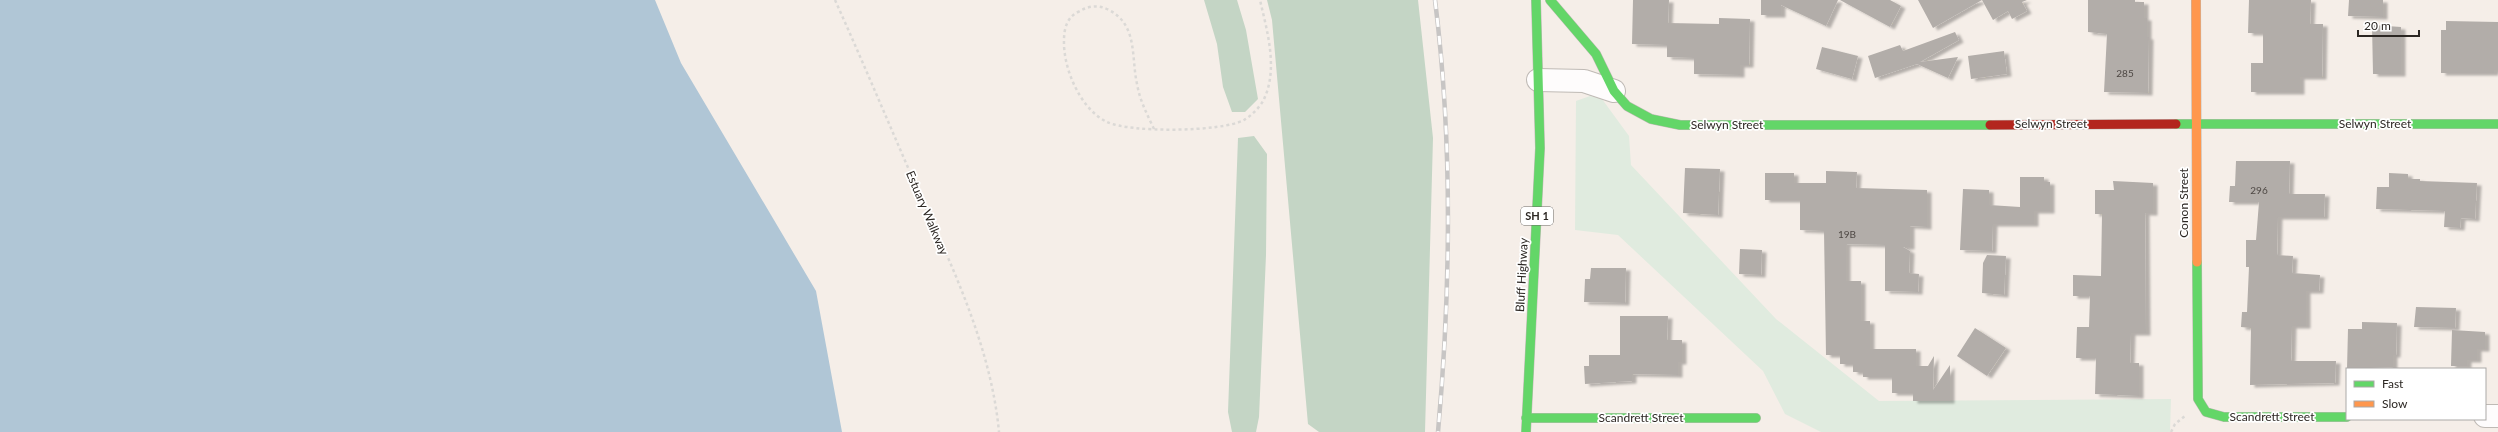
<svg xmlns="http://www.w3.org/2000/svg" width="2498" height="432" viewBox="0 0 2498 432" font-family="Lato,sans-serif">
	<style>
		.green { fill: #e0ebdf }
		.forest { fill: #c4d5c5 }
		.water { fill: #b0c6d6 }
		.building { fill: #b2ada9; filter: url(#shadow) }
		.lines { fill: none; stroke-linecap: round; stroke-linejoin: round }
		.street-casing { stroke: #bfbab5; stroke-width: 24 }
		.fast-casing { stroke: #bfbab5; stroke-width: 10 }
		.slow-casing { stroke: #bfbab5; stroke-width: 10 }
		.jam-casing { stroke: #bfbab5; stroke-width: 10 }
		.path { stroke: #dbd9d6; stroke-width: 2.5; stroke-dasharray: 3 3; stroke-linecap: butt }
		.street { stroke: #fefcfc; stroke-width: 22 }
		.fast { stroke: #63d668; stroke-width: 9 }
		.slow { stroke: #ff974d; stroke-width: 9 }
		.jam { stroke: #b3261e; stroke-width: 9 }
		.rail-casing { stroke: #c7c5c4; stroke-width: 4.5 }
		.rail { stroke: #fff; stroke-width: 3; stroke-dasharray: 9; stroke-linecap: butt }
		.labels { text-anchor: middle; stroke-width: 3.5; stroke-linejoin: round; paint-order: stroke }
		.number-label { font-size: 10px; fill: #4e4844 }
		.shield { fill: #fff; stroke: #6b6865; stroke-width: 1 }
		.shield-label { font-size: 11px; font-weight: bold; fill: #2c2723 }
		.street-label { font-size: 12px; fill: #2c2723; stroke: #fff }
	</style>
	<defs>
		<filter id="shadow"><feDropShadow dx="4.5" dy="2.5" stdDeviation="1" flood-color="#0004"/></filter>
	</defs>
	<rect width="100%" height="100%" fill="#f5eee8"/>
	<path class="green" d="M1590 96 1602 99 1629 136 1631 165 1776 319 1879 401 2171 399 2170 432H1821L1785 414 1763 371 1618 235 1575 230 1576 101Z"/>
	<path class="forest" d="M1204 0H1237L1246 30 1258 99 1245 112H1232L1223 87 1217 44Z
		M1267 0H1418L1433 138 1425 432H1319L1308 424 1272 20Z
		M1254 136 1267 154 1266 255 1259 417 1256 432H1232L1228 412 1238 138Z"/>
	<path class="water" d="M0 0H655L681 63 816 291 842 432H0Z"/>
	<path class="building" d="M1633 0H1669L1668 23 1719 24V18L1750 19 1749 65H1740V75L1694 74V58L1667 57V45L1632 44Z
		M1761 0H1838L1826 26 1781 5V15H1761Z
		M1840 0H1890L1901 6 1890 27Z
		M1918 0H2027L2022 2 2027 11 2012 19 2008 11 1993 20 1982 0 1933 28Z
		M2088 0H2135V2H2144V18H2147V37H2149L2148 93 2104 92 2107 34 2088 32Z
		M2249 0H2311L2310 24H2323L2322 77H2300V92H2251V63H2263V33H2248Z
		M2349 0H2383V17L2348 16Z
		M2446 21 2498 22V70H2494V73H2441V30H2446Z
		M2372 25 2401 27V74H2373Z
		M1955 32 1959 40 1920 62 1958 57 1948 78 1917 64 1875 78 1868 56 1900 45 1903 51Z
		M1822 47 1858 56 1852 79 1816 69Z
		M2004 51 2007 74 1971 79 1968 56Z
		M2236 161H2290L2289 194H2325L2324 217H2278L2277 255 2293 256 2292 273 2320 275 2319 291H2306V326H2292L2291 361H2336L2335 383 2250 385 2251 328 2241 327 2242 312H2247L2249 267H2246V240H2256L2259 202H2229L2230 186H2235Z
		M1685 168 1720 169 1718 215 1683 213Z
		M1826 171 1857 172 1856 188 1927 190V227L1910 226V247H1903L1910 251 1909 273 1919 274 1918 292 1885 291V245L1846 244V281H1861V321H1870V349H1916V366H1928L1934 356 1933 390 1950 365V401H1913V393H1892V377H1863V372H1853V364H1840V355H1826L1824 231 1800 230V200H1765V173H1794V183H1826Z
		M2389 173 2408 174V179H2420V181L2477 183 2475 219 2461 218 2460 228 2444 227 2445 211 2376 209 2377 187H2389Z
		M2020 177H2044V182H2050V211H2034V224H1993L1992 251 1960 250 1963 189 1989 190V205L2020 207Z
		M2113 181 2153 183V213H2145L2146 333H2131L2130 363H2139V396L2095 394 2096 358H2076L2077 327H2089L2090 296H2073V275L2101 276 2102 214H2095V190H2114Z
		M1740 249 1762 250 1761 275 1739 274Z
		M1987 255 2006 256 2004 295 1982 293 1983 263Z
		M1591 268H1626L1625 303 1584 302 1585 279H1590Z
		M2416 307 2456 308 2455 328 2414 327Z
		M1620 316H1668L1667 340H1682V362H1678V375L1632 374V381L1585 384 1584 366H1589V355H1620Z
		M2362 322 2397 323 2396 355H2393V367L2347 369 2348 329H2362Z
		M1975 328 2006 348 1987 376 1957 356Z
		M2452 330 2485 332V349H2477V360H2467V366H2451Z"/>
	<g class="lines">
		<g class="street-casing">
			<path id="street" d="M1538 80 1584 81 1614 91
				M2485 416H2498"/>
		</g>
		<g class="fast-casing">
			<path id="fast" d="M1550 0 1596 54 1614 91 1627 106 1651 119 1680 125H1990
				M2176 124H2498
				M2197 262 2198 399 2206 412 2224 417H2347
				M1526 418H1756
				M1526 432 1540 148 1536 0"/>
		</g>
		<g class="slow-casing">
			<path id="slow" d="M2196 0 2197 262"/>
		</g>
		<g class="jam-casing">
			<path id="jam" d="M1990 125 2176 124"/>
		</g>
		<path class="path" d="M835 0C863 62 889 124 916 186 951 264 991 346 999 432
			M1154 129C1147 114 1140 101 1137 84 1131 57 1138 25 1109 10 1098 4 1088 6 1078 12 1067 17 1064 29 1064 40 1063 68 1080 109 1107 122 1130 133 1222 132 1244 120 1251 116 1259 108 1263 101 1279 70 1267 31 1260 0
			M2171 432 2175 424 2185 416"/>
		<use href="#street" class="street"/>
		<use href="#fast" class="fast"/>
		<use href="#slow" class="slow"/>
		<use href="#jam" class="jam"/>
		<g class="rail-casing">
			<path id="rail" d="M1435 0C1453 144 1451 287 1438 432"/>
		</g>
		<use href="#rail" class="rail"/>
	</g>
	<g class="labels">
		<g class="number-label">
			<text x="2125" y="77">285</text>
			<text x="2259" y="194">296</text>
			<text x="1847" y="238">19B</text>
		</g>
		<rect class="shield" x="1521" y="207" width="32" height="18" rx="3"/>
		<g class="shield-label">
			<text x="1537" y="220">SH 1</text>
		</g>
		<g class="street-label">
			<text x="2051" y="128">Selwyn Street</text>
			<text x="2375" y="128">Selwyn Street</text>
			<text x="1727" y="129">Selwyn Street</text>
			<text transform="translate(2184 203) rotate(-90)" y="4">Conon Street</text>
			<text transform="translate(927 213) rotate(67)" y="4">Estuary Walkway</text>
			<text transform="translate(1522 275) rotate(-87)" y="4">Bluff Highway</text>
			<text x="2272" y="421">Scandrett Street</text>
			<text x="1641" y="422">Scandrett Street</text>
		</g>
	</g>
	<rect x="2346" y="368" width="140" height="52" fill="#ffffff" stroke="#aba9a7"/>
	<rect x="2354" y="381" width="20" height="6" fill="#63d668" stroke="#aba9a7"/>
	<text x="2382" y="388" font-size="12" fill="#2c2723">Fast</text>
	<rect x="2354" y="401" width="20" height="6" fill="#ff974d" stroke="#aba9a7"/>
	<text x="2382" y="408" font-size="12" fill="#2c2723">Slow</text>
	<path d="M2358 30v6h61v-6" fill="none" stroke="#2c2723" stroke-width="2"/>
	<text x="2364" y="30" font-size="12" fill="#2c2723" stroke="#ffffff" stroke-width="3" paint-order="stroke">20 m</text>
</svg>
